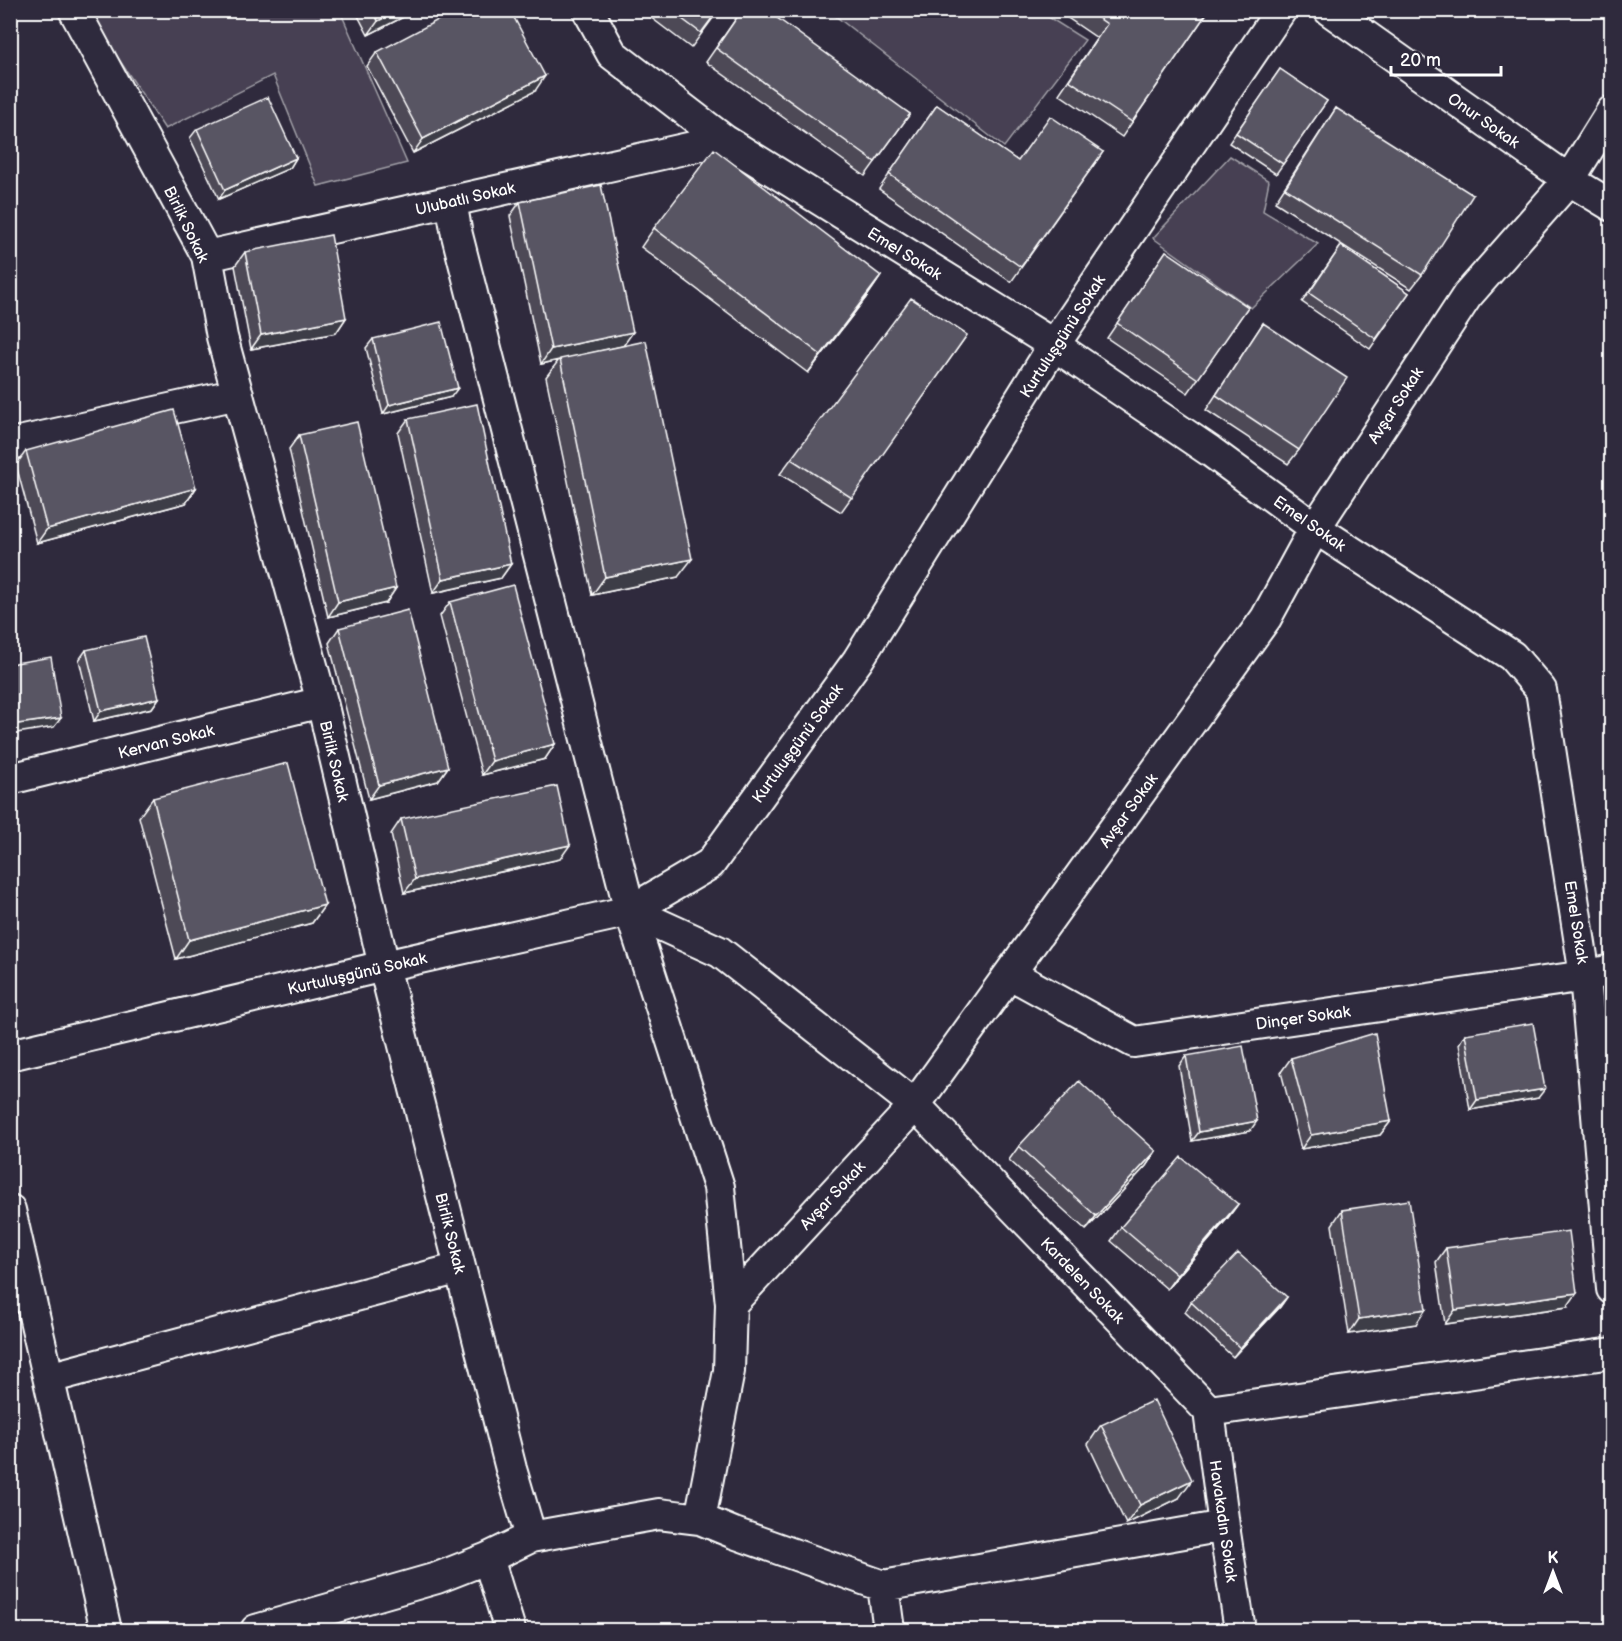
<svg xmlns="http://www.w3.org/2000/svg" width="1622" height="1641" viewBox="0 0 1622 1641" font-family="'Balsamiq Sans',sans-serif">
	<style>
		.green { fill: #464152; stroke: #a2a0a8; stroke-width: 1.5 }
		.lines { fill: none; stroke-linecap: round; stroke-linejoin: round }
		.minor-casing { stroke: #fff; stroke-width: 34 }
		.minor { stroke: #2f2a3d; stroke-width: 30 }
		.wall { fill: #4d4956; stroke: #fff; stroke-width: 1.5 }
		.shaded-wall { fill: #3e3c46; stroke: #fff; stroke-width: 1.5 }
		.building { fill: #595564; stroke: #fff; stroke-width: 1.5 }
		.labels { text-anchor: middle; stroke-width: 6; stroke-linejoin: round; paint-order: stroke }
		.street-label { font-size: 16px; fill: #fff; stroke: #2f2a3d }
	</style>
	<rect width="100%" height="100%" fill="#2f2a3d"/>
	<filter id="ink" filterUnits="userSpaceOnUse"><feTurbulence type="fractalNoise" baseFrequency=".0167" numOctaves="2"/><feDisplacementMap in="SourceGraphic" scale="12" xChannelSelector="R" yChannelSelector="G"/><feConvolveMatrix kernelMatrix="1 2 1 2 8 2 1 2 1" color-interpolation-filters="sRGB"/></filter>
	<g filter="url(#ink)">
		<path class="green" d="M87 11H340L407 163 318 186 273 75 165 129Z
			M829 11H1039L1085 40 1004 147Z
			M1230 156 1269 181 1263 211 1318 244 1251 308 1153 238Z"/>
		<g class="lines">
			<g class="minor-casing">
				<path id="minor" d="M74 10 207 256 222 337 322 702 384 966 511 1469 531 1537
					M588 10 612 54 724 140 1054 345 1210 451 1315 528 1512 656 1541 690 1585 976 1612 1289
					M1329 10 1569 180 1612 206
					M451 201 457 235 630 911 719 1187 731 1304
					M207 256 724 140
					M10 444 238 394
					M10 779 322 702
					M630 911 720 952 915 1105 1209 1411 1612 1353
					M1010 974 1134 1042 1585 976 1612 970
					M10 1055 384 966 630 911 710 864 858 660 1054 345 1281 10
					M10 1210 106 1630
					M49 1378 460 1268
					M1209 1411 1224 1526 1240 1630
					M700 1519 729 1371 731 1304 915 1105 1266 618 1315 528 1467 296 1569 180 1612 111
					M488 1558 510 1630
					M883 1586 889 1630
					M256 1630 437 1578 488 1558 531 1537 659 1514 700 1519 734 1533 883 1586 1224 1526"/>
			</g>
			<use href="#minor" class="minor"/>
		</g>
		<path class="wall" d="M355 10H417L368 35Z
			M641 10H719L691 48Z
			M742 10 910 114 865 176 706 62Z
			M1056 10H1209L1122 137 1059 94 1097 38Z
			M377 52 535 91 413 153 367 66Z
			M1280 69 1327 101 1276 174 1229 143Z
			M937 105 1018 161 1103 152 1011 282 879 189Z
			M1336 108 1422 275 1411 289 1275 202Z
			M197 129 296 158 290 168 219 199 190 138Z
			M520 202 623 345 678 577 592 595 546 377 559 360 541 364 510 216Z
			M654 228 881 276 868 295 808 373 641 247Z
			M1341 246 1409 293 1370 349 1302 302Z
			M1166 251 1248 307 1188 393 1107 338Z
			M245 252 346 318 336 333 251 349 235 266Z
			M1263 323 1299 450 1288 464 1206 410Z
			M967 335 841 512 780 474 791 459Z
			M373 339 451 397 383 414 366 348Z
			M408 419 511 564 501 578 433 593 398 433Z
			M299 435 396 588 386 603 328 617 289 449Z
			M26 451 196 488 186 503 37 543 16 465Z
			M450 602 555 744 545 759 482 775 440 616Z
			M339 628 448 767 438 781 369 799 329 643Z
			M86 650 159 698 152 708 94 721 79 660Z
			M153 798 325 905 312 923 176 959 139 817Z
			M401 819 560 859 404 893 391 834Z
			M1465 1034 1538 1098 1470 1110 1459 1044Z
			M1186 1056 1250 1131 1192 1141 1179 1066Z
			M1291 1058 1391 1121 1380 1135 1301 1149 1281 1072Z
			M1019 1146 1156 1151 1146 1166 1086 1230 1009 1160Z
			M1238 1204 1227 1219 1167 1289 1111 1241 1121 1227Z
			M1342 1210 1416 1324 1349 1334 1332 1225Z
			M1446 1248 1567 1307 1445 1324 1436 1262Z
			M1287 1297 1280 1307 1233 1357 1185 1312 1191 1302Z
			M1101 1425 1179 1498 1126 1524 1088 1444Z"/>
		<path class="shaded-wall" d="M399 10H417L368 35 378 21Z
			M545 76 535 91 413 153 423 139Z
			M296 158 290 168 219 199 225 190Z
			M881 276 868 295 808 373 821 355Z
			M346 318 336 333 251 349 261 335Z
			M633 332 623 346 541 364 551 349Z
			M458 388 451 397 383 414 389 405Z
			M196 488 186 503 37 543 47 529Z
			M692 559 678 577 592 595 605 577Z
			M511 564 501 578 433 593 443 579Z
			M396 588 386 603 328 617 338 602Z
			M159 698 152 708 94 721 101 711Z
			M61 718 54 727 10 734V725Z
			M555 744 545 759 482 775 492 761Z
			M448 767 438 781 369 799 379 785Z
			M570 845 560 859 404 893 415 879Z
			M325 905 312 923 176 959 189 940Z
			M1545 1089 1538 1098 1470 1110 1477 1100Z
			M1257 1121 1250 1131 1192 1141 1199 1132Z
			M1391 1121 1380 1135 1301 1149 1311 1135Z
			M1156 1151 1146 1166 1086 1230 1096 1216Z
			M1238 1204 1227 1219 1167 1289 1177 1275Z
			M1577 1293 1567 1307 1445 1324 1455 1310Z
			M1287 1297 1280 1307 1233 1357 1240 1348Z
			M1426 1309 1416 1324 1349 1334 1359 1319Z
			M1192 1480 1179 1498 1126 1524 1140 1505Z"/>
		<path class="building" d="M373 10H399L378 21Z
			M457 10H510L545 76 423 139 377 52Z
			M670 10H718L701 33Z
			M742 10H766L910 114 875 162 716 48Z
			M1087 10H1209L1132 122 1069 80 1107 24Z
			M1280 69 1327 101 1283 164 1236 133Z
			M268 97 296 158 225 190 197 129Z
			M937 105 1018 161 1050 116 1103 152 1021 267 889 174Z
			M1336 108 1473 195 1422 275 1285 188Z
			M714 149 881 276 821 355 654 228Z
			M601 185 633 332 551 349 520 202Z
			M331 235 346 318 261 335 245 252Z
			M1341 246 1409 293 1376 339 1309 293Z
			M1166 251 1248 307 1198 379 1117 323Z
			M911 298 967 335 852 498 791 459Z
			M441 322 458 388 389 405 373 339Z
			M1263 323 1347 378 1299 450 1216 395Z
			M646 341 692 559 605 577 560 359Z
			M477 404 511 564 443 579 408 419Z
			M174 410 196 488 47 529 26 451Z
			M357 422 396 588 338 602 299 435Z
			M513 585 555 744 492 761 450 602Z
			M408 610 448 767 379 785 339 628Z
			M144 637 159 698 101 711 86 650Z
			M51 657 61 718 10 725V664Z
			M288 763 325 905 189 940 153 798Z
			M557 786 570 845 415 879 401 819Z
			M1533 1023 1545 1089 1477 1100 1465 1034Z
			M1375 1033 1391 1121 1311 1135 1291 1058Z
			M1243 1046 1257 1121 1199 1132 1186 1056Z
			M1079 1081 1156 1151 1096 1216 1019 1146Z
			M1181 1157 1238 1204 1177 1275 1121 1227Z
			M1409 1200 1426 1309 1359 1319 1342 1210Z
			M1569 1231 1577 1293 1455 1310 1446 1248Z
			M1238 1253 1287 1297 1240 1348 1191 1302Z
			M1154 1400 1192 1480 1140 1505 1101 1425Z"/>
	</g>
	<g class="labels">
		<g class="street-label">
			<text transform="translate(1484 120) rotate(35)" y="6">Onur Sokak</text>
			<text transform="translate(465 198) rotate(-13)" y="6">Ulubatlı Sokak</text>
			<text transform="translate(187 224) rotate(64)" y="6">Birlik Sokak</text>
			<text transform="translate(905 253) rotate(32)" y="6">Emel Sokak</text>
			<text transform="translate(1062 336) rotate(-57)" y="6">Kurtuluşgünü Sokak</text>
			<text transform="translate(1395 405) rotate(-57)" y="6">Avşar Sokak</text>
			<text transform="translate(1310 523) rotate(35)" y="6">Emel Sokak</text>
			<text transform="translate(166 741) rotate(-14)" y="6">Kervan Sokak</text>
			<text transform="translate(797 743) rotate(-54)" y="6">Kurtuluşgünü Sokak</text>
			<text transform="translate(335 761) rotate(77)" y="6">Birlik Sokak</text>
			<text transform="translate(1128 810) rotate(-54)" y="6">Avşar Sokak</text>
			<text transform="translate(1577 922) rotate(81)" y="6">Emel Sokak</text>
			<text transform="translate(357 973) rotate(-13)" y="6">Kurtuluşgünü Sokak</text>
			<text transform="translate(1303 1017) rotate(-8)" y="6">Dinçer Sokak</text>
			<text transform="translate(832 1195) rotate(-47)" y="6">Avşar Sokak</text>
			<text transform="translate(451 1233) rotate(76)" y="6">Birlik Sokak</text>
			<text transform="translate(1083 1280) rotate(46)" y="6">Kardelen Sokak</text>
			<text transform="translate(1224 1521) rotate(82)" y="6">Havakadın Sokak</text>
		</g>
	</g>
	<rect width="1622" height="1641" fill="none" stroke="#2f2a3d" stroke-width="36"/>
	<rect x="18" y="18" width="1586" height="1605" fill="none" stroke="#fff" stroke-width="2" filter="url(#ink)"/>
	<g transform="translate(1553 1572)" stroke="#2f2a3d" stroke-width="4.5" paint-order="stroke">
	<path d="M0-4.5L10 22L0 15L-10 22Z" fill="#ffffff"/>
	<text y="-9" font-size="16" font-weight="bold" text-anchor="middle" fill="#ffffff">K</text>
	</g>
	<path d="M1391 66v9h110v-9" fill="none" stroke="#ffffff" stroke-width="3"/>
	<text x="1400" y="66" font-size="18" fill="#ffffff" stroke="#2f2a3d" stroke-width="4.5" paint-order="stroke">20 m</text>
</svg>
